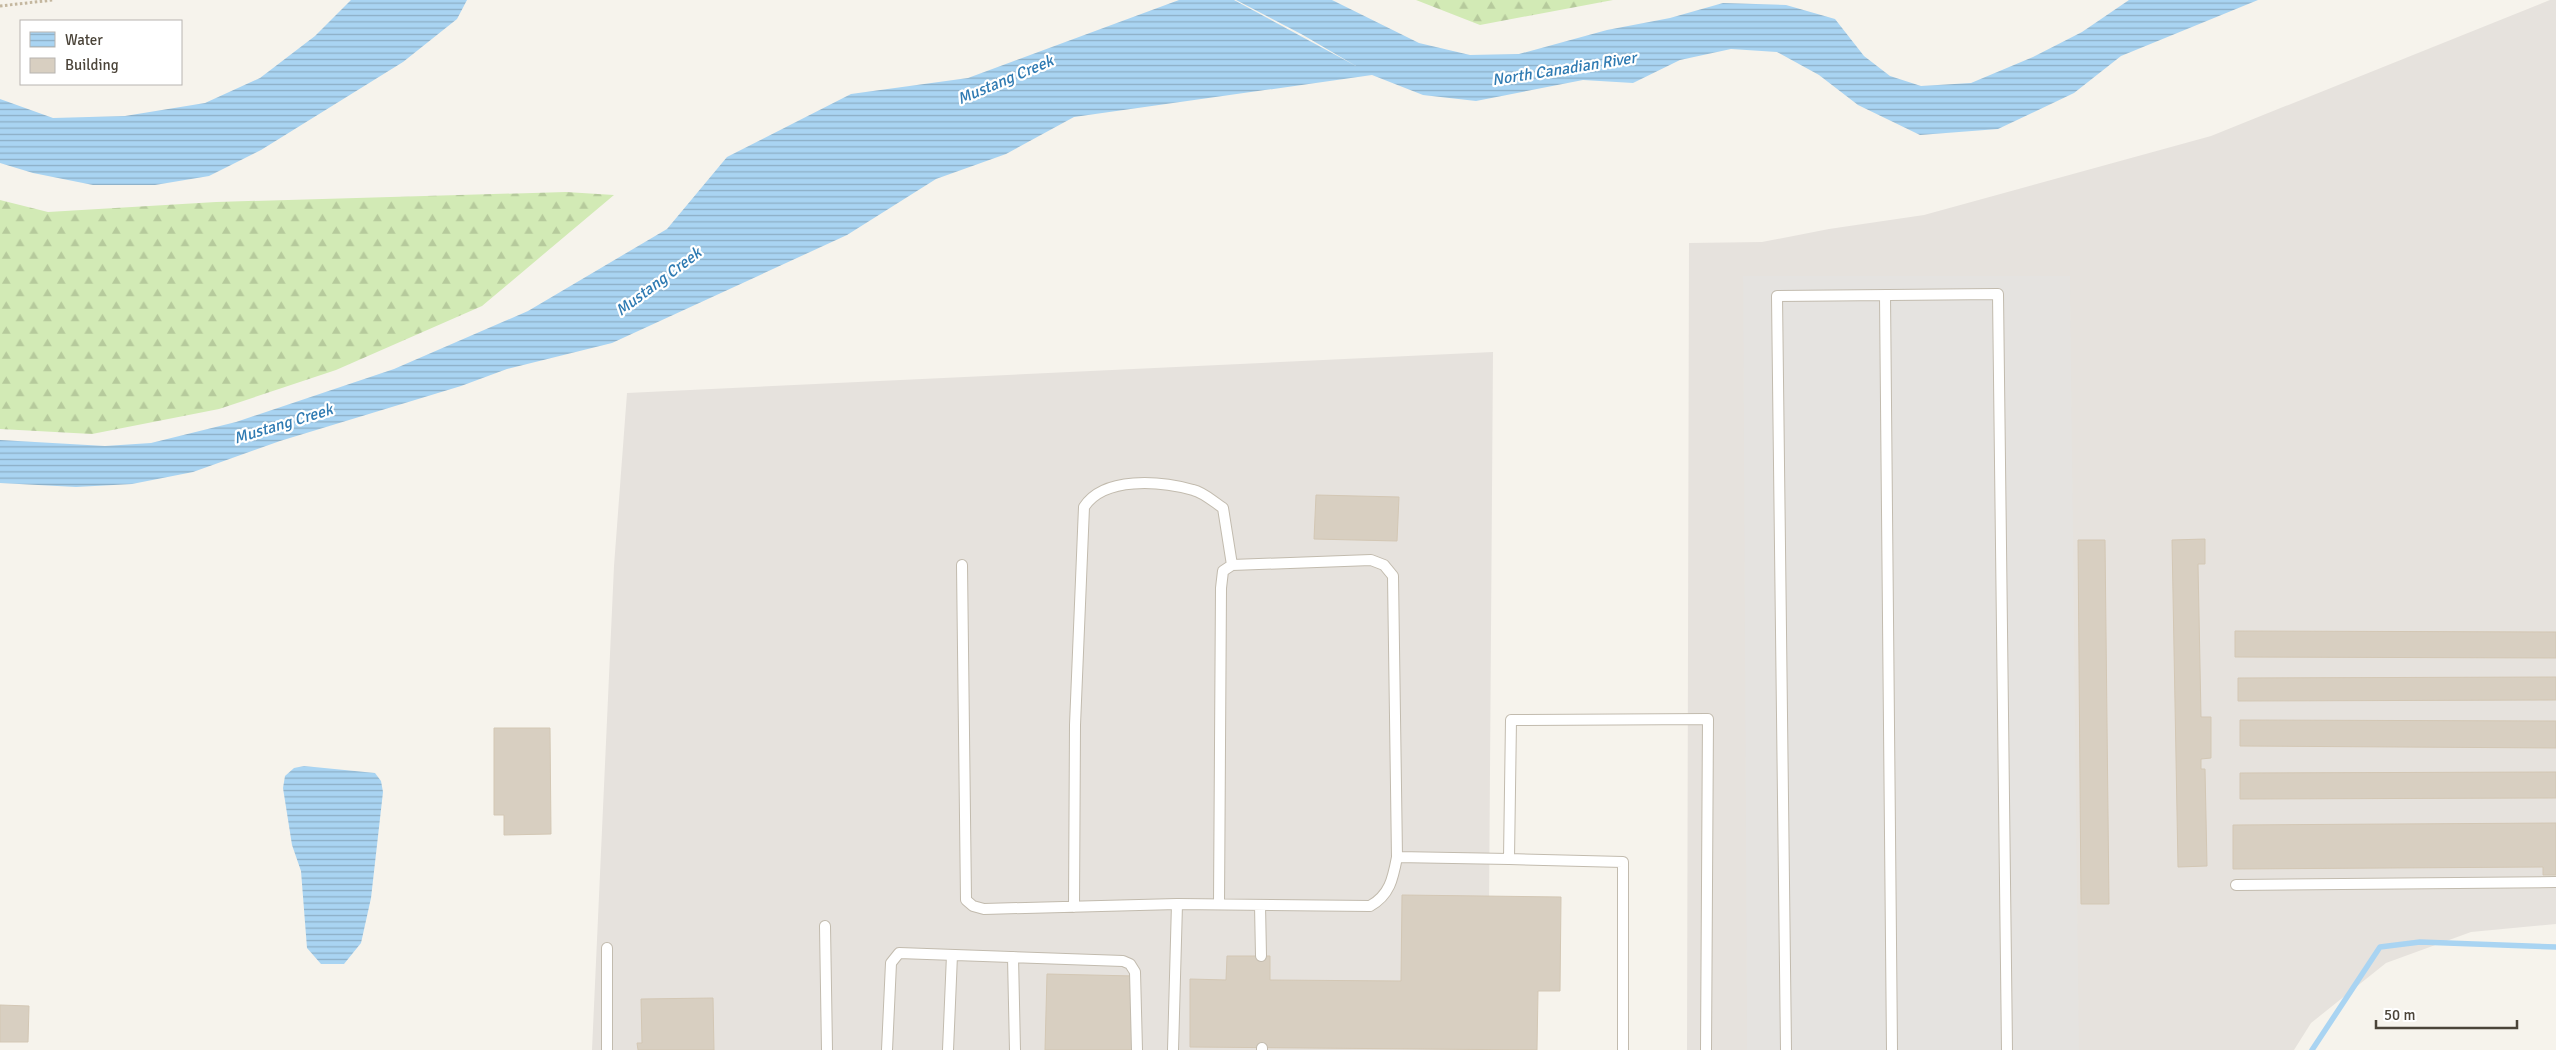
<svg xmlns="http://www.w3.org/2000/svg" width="2556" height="1050" viewBox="0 0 2556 1050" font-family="Signika,sans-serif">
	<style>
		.industrial { fill: #e6e2dd }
		.forest { fill: url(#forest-firs) }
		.parking { fill: #e5e3e0 }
		.water { fill: url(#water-rules) }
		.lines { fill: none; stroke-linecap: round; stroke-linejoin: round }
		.stream { stroke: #a9d4f2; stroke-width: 5.5 }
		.building { fill: #d8cfc1; stroke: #d3c7b4 }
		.service-casing { stroke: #c2bbae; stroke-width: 12 }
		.path { stroke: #c4b79f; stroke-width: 3; stroke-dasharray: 2.5 2.5; stroke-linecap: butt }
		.service { stroke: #fff; stroke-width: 10 }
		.labels { text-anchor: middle; stroke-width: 4.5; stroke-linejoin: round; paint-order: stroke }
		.water-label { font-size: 16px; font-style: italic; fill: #2e7ab2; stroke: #fff }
	</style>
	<defs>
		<pattern id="forest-firs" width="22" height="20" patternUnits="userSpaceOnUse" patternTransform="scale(1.25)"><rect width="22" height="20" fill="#d2eab5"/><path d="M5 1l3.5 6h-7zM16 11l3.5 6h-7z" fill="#b6ca9c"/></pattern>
		<pattern id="water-rules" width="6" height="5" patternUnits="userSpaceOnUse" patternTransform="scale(1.25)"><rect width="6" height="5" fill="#a9d4f2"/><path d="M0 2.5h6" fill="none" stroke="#8caec5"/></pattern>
	</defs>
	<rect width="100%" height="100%" fill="#f6f3ec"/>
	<path class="industrial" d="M2550 0H2556V924L2471 932 2386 963 2311 1023 2294 1050H1687L1689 243 1762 242 1829 229 1924 215 2211 136Z
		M1493 352 1488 1050H592L614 566 627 393Z"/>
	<path class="forest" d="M1416 0H1613L1480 25Z
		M566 192 614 195 482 306 336 370 219 409 92 434 0 429V200L48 212 216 202Z"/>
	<path class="parking" d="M1743 276H2070L2079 1050H1747Z"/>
	<path class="water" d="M351 0H467L457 19 403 62 261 150 209 176 155 185H93L33 173 0 163V99L53 118 125 116 205 103 260 78 315 36Z
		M1179 0H1234L1356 66 1303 35 1236 0H1332L1419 43 1470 55 1519 54 1607 30 1670 18 1723 3 1786 5 1835 19 1864 56 1890 76 1921 86 1971 83 2033 57 2082 32 2129 0H2258L2121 56 2074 93 1998 129 1920 135 1858 105 1819 75 1777 52 1731 49 1680 60 1633 83 1583 80 1476 101 1423 95 1372 75 1074 117 1006 154 936 179 847 235 612 343 507 369 461 386 280 441 193 472 132 484 76 487 0 483V440L105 446 151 443 236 422 394 369 528 311 667 229 727 157 851 94 968 78Z
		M304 766 375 773 381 781 383 792 371 898 361 943 344 964H321L307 948 301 871 292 845 283 788 285 776 294 768Z"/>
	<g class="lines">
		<path class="stream" d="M2312 1050 2380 947 2420 942 2556 947"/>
	</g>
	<path class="building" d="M1316 495 1399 497 1397 541 1314 539Z
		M2205 539V564H2198L2201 717H2211V758L2201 759V769H2205L2207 866 2178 867 2172 540Z
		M2078 540H2105L2109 904H2081Z
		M2235 631 2556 632V658L2235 657Z
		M2556 677V700L2238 701V678Z
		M2240 720 2556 721V748L2240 746Z
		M494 728H550L551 834 504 835V815H494Z
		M2556 772V798L2240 799V773Z
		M2556 823V875H2543V867L2233 869V825Z
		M1402 895 1561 897 1560 991H1538L1537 1050 1190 1047V979L1226 980 1227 956H1270V980L1401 981Z
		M1047 974 1134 976 1132 1050H1045Z
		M713 998 714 1050H638L637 1043H642L641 999Z
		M0 1005 29 1006 28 1042H0Z"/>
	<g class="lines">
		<g class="service-casing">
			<path id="service" d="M1885 295 1892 1050
				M962 565 966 900 973 906 984 909 1177 904
				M1397 857 1509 859
				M2236 885 2556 882
				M1260 905 1261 956
				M1074 907 1075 725 1084 507C1104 476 1160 481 1193 490 1203 492 1214 502 1223 508L1232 565
				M825 926 827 1050
				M1013 957 1015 1050
				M1262 1048V1050
				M607 1050V948
				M887 1050 891 963 899 953 1123 961 1130 964 1135 972 1137 1050
				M948 1050 952 955
				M1173 1050 1177 904 1370 906C1390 895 1393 878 1397 857L1393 576 1384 565 1371 560 1232 565 1223 571 1221 588 1219 904
				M1623 1050V862L1509 859 1511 720 1708 719 1706 1050
				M1786 1050 1777 296 1998 294 2007 1050"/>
		</g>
		<path class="path" d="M0 6 53 0"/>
		<use href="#service" class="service"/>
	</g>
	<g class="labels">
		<g class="water-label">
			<text transform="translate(1564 68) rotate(-9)" y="6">North Canadian River</text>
			<text transform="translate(1005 79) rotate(-23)" y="6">Mustang Creek</text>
			<text transform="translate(658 281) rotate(-37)" y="6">Mustang Creek</text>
			<text transform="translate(283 423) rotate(-17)" y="6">Mustang Creek</text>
		</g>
	</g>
	<rect x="20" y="20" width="162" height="65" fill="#ffffff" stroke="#b7b4b0"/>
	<rect x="30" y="32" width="25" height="15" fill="url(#water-rules)" stroke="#b7b4b0"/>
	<text x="65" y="45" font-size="15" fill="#4b4439">Water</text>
	<rect x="30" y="58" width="25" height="15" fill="#d8cfc1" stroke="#b7b4b0"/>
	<text x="65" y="70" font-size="15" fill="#4b4439">Building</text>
	<path d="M2376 1020v8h141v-8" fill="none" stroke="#4b4439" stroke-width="2.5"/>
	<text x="2384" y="1020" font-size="15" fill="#4b4439" stroke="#ffffff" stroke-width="4" paint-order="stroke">50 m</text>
</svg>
